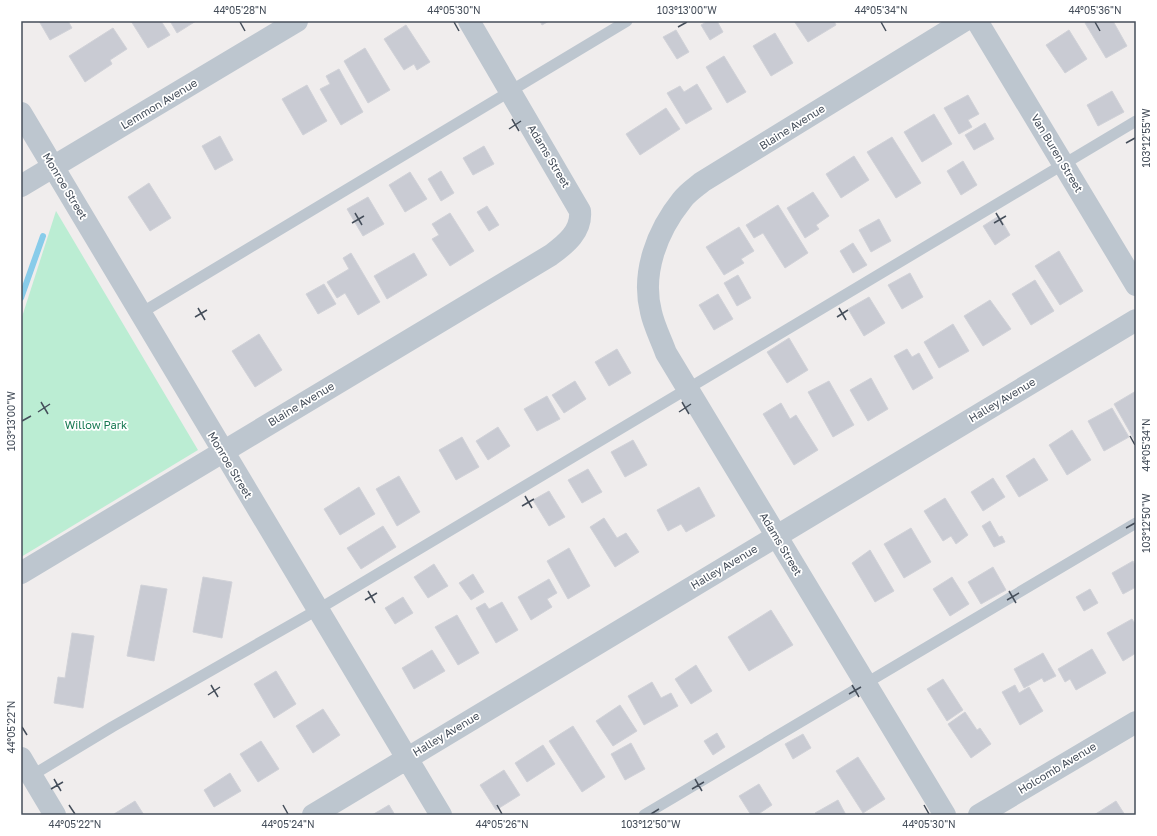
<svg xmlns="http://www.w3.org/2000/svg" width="1157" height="836" viewBox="0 0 1157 836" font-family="'Golos Text',sans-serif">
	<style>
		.green { fill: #bbedd3 }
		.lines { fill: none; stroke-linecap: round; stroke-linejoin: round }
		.stream { stroke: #88ccea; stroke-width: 6 }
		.building { fill: #c9cbd3; stroke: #d1d2d8 }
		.service { stroke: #bdc6cf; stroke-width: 11 }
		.minor { stroke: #bdc6cf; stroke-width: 22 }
		.ticks { fill: none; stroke: #454e5a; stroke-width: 1.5 }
		.labels { text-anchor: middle; stroke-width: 3.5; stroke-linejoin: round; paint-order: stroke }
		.street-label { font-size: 11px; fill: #454e5a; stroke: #fff }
		.park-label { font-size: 11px; fill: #187952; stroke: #fff }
		.neatline { fill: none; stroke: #454e5a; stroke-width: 1.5 }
		.ticks-label { font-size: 10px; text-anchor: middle; fill: #454e5a }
	</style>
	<rect width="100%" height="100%" fill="#f0eded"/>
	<path class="green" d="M56 211 198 450 21 557V320Z"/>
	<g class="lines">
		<path class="stream" d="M21 298 43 236"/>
	</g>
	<path class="building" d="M39 21H68L72 28 50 40Z
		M131 21H161L170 35 148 48Z
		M170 21H196L177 33Z
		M540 21H549L542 25Z
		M708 21H717L723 32 710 40 701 25Z
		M794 21H834L836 25 808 42Z
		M1088 21H1113L1127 46 1106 58 1085 23Z
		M406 25 430 62 417 70 414 64 404 70 384 39Z
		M113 28 127 49 110 60 112 64 85 82 69 56Z
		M676 30 689 52 677 59 663 37Z
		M1069 30 1087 59 1065 73 1046 45Z
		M775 33 793 63 771 76 753 46Z
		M365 48 390 90 368 103 344 61Z
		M724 56 746 92 727 103 706 67Z
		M339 69 363 112 341 125 320 89 330 84 326 76Z
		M697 84 712 109 686 124 667 93 680 86 684 92Z
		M307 85 327 121 303 135 282 99Z
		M1112 91 1124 112 1098 126 1087 105Z
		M968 95 979 114 968 120 972 127 959 134 944 108Z
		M666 108 680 129 640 155 626 134Z
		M934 114 952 144 922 162 904 132Z
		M985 123 994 139 974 150 965 135Z
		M220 136 233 160 215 170 202 146Z
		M892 137 921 183 896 198 867 152Z
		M484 146 494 164 473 175 463 158Z
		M854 156 869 180 841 198 826 174Z
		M963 161 977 185 961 195 947 171Z
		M441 171 454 193 441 201 428 179Z
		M410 172 427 199 405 212 389 185Z
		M149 183 171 218 150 231 128 197Z
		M813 192 829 216 816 225 819 229 805 238 787 208Z
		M368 197 384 224 363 236 347 209Z
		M778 205 808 253 785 268 763 233 754 238 746 225Z
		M487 206 499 225 489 231 477 212Z
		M450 213 474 251 450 266 432 239 439 235 432 224Z
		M999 216 1010 235 995 245 983 226Z
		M879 219 891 241 871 252 859 230Z
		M739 227 754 251 741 259 744 263 724 275 706 247Z
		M853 243 867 265 853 273 840 251Z
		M1059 251 1083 291 1060 305 1035 266Z
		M351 253 380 302 358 315 345 293 337 298 327 282 349 269 343 258Z
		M414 253 427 275 387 299 374 276Z
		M910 273 923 297 902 309 888 285Z
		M738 275 751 298 737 306 724 283Z
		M1035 280 1054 311 1031 325 1012 294Z
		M324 284 336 304 318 314 306 294Z
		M718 294 733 319 714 330 699 305Z
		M869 297 885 323 864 336 848 309Z
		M990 300 1011 329 983 346 964 316Z
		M953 324 969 351 939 368 924 342Z
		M259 334 282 370 255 387 232 351Z
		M789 338 808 370 787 383 767 352Z
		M617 349 631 373 609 386 595 362Z
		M907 349 912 357 919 353 933 378 913 390 894 356Z
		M871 378 888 409 868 421 850 390Z
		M575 381 586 399 564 413 552 395Z
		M829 381 854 425 833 437 808 392Z
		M1136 391V440L1135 441 1114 404Z
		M547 396 560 419 537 431 524 409Z
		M781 403 790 419 796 415 818 450 794 465 763 414Z
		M1112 408 1129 437 1104 451 1088 421Z
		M498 427 510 446 488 460 476 441Z
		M1072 430 1091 460 1067 475 1049 445Z
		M462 437 479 467 456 480 439 450Z
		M633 440 647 465 625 477 611 452Z
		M1034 458 1048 480 1019 497 1006 476Z
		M588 469 602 492 582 503 568 480Z
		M399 476 420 512 397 526 376 489Z
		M993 478 1005 497 983 511 971 492Z
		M359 487 375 514 340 535 324 509Z
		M699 487 715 516 686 532 681 524 668 531 657 510Z
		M549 491 565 517 549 526 533 500Z
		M945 498 968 535 956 544 951 536 943 541 924 511Z
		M604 518 617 538 626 533 639 552 615 567 590 527Z
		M990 521 999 537 1002 536 1005 542 994 547 982 526Z
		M383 526 396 547 361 569 347 548Z
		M911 528 931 562 904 578 884 544Z
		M569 548 590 586 568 599 547 561Z
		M870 550 894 591 875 602 852 563Z
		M1133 561 1136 567V587L1123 594 1112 573Z
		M434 564 448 586 428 598 414 577Z
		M993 567 1006 590 981 604 968 582Z
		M473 574 484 592 471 600 459 583Z
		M203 577 232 582 222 638 193 632Z
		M952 577 969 604 950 616 933 589Z
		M549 579 557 593 547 599 552 607 531 620 518 597Z
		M141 585 167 589 154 661 127 656Z
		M1090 589 1098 603 1084 611 1076 597Z
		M403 597 413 613 395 624 385 608Z
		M502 602 518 630 496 643 476 608 485 603 489 609Z
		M771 610 793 645 749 671 728 637Z
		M457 615 479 653 458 665 435 627Z
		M1132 619 1136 625V653L1123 661 1107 633Z
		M72 633 94 636 83 708 54 703 58 677 65 678Z
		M1092 649 1106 673 1076 690 1070 679 1065 682 1058 669Z
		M432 650 445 671 414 689 402 668Z
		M1043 653 1056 676 1044 682 1042 678 1024 688 1014 669Z
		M696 665 712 691 691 704 675 679Z
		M276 671 296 704 274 718 254 684Z
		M943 679 963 710 947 721 927 689Z
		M652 682 661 698 671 693 678 706 644 725 628 696Z
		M1015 685 1019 693 1029 687 1043 711 1020 725 1002 692Z
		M620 705 637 731 613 746 596 721Z
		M323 709 340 735 313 753 296 726Z
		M965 712 977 730 980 728 991 744 971 758 948 724Z
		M573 726 605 777 582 792 549 741Z
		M717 733 725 747 713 755 704 741Z
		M803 734 811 748 793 759 785 744Z
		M261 741 279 769 258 782 240 754Z
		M631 743 645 769 625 780 611 754Z
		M543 745 555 764 527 782 515 763Z
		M858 757 885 799 863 813 836 771Z
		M504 770 520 795 496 810 480 785Z
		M230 773 241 791 214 807 204 790Z
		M759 784 772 805 757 815H751L739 796Z
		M838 800 846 815H817L815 813Z
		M135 801 144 815H115L114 814Z
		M1116 801 1125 815H1094Z
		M389 805 395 815H372Z"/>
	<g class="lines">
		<path class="service" d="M141 313 627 21
			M31 776 112 727 317 610 1136 121
			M644 815 1136 523"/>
		<path class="minor" d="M977 21 1136 285
			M21 113 441 815
			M21 186 297 21
			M21 573 551 255C566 244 582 231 580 211L469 21
			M21 758 55 815
			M313 815 1136 320
			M945 815 666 353C661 339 654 326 651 312 641 273 657 231 682 200 687 193 696 187 702 182L964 21
			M979 815 1136 722"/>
	</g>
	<path class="ticks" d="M240 22 245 31M454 22 459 31M881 22 886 31M1095 22 1100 31M678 27 687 22M512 119 519 131M509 129 521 121M1126 143 1135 138M355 213 362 225M996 213 1003 225M352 223 364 216M994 223 1006 216M198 308 205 320M839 308 846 320M195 317 207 310M837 317 848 310M41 402 48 414M682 402 689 414M38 412 50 404M679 412 691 404M22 421 31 416M1130 436 1135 445M525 496 532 508M522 506 534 499M1126 528 1135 523M368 591 375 603M1009 591 1016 603M365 600 377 593M1007 600 1019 593M211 685 218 697M852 685 859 697M849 694 861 687M208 695 220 687M22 727 27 735M54 779 61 791M695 779 702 791M51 789 63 782M692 789 704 782M69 805 75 814M283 805 288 814M497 805 502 814M924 805 929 814M651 814 659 809"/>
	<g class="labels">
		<g class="street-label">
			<text transform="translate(159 104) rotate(-31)" y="4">Lemmon Avenue</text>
			<text transform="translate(792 127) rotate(-32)" y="4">Blaine Avenue</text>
			<text transform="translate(1057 153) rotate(59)" y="4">Van Buren Street</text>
			<text transform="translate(549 156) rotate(59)" y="4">Adams Street</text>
			<text transform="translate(65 186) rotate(59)" y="4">Monroe Street</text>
			<text transform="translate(1002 400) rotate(-31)" y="4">Halley Avenue</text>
			<text transform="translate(301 404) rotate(-31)" y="4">Blaine Avenue</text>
			<text transform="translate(230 465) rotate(59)" y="4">Monroe Street</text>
			<text transform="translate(781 544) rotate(59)" y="4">Adams Street</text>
			<text transform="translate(724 567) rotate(-31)" y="4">Halley Avenue</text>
			<text transform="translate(446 734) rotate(-31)" y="4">Halley Avenue</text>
			<text transform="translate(1057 768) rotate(-31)" y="4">Holcomb Avenue</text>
		</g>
		<g class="park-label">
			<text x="96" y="429">Willow Park</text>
		</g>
	</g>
	<rect width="1157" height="836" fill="none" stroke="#ffffff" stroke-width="44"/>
	<rect x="22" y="22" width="1113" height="792" class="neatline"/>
	<g class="ticks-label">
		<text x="240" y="14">44°05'28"N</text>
		<text x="454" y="14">44°05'30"N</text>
		<text x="687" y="14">103°13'00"W</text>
		<text x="881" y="14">44°05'34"N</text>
		<text x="1095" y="14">44°05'36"N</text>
		<text transform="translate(1146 138) rotate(-90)" y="4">103°12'55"W</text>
		<text transform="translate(11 421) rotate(-90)" y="4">103°13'00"W</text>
		<text transform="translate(1146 445) rotate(-90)" y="4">44°05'34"N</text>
		<text transform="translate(1146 523) rotate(-90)" y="4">103°12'50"W</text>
		<text transform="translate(11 727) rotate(-90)" y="4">44°05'22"N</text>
		<text x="75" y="828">44°05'22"N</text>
		<text x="288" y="828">44°05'24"N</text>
		<text x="502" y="828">44°05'26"N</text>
		<text x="651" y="828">103°12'50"W</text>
		<text x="929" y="828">44°05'30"N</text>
	</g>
</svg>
